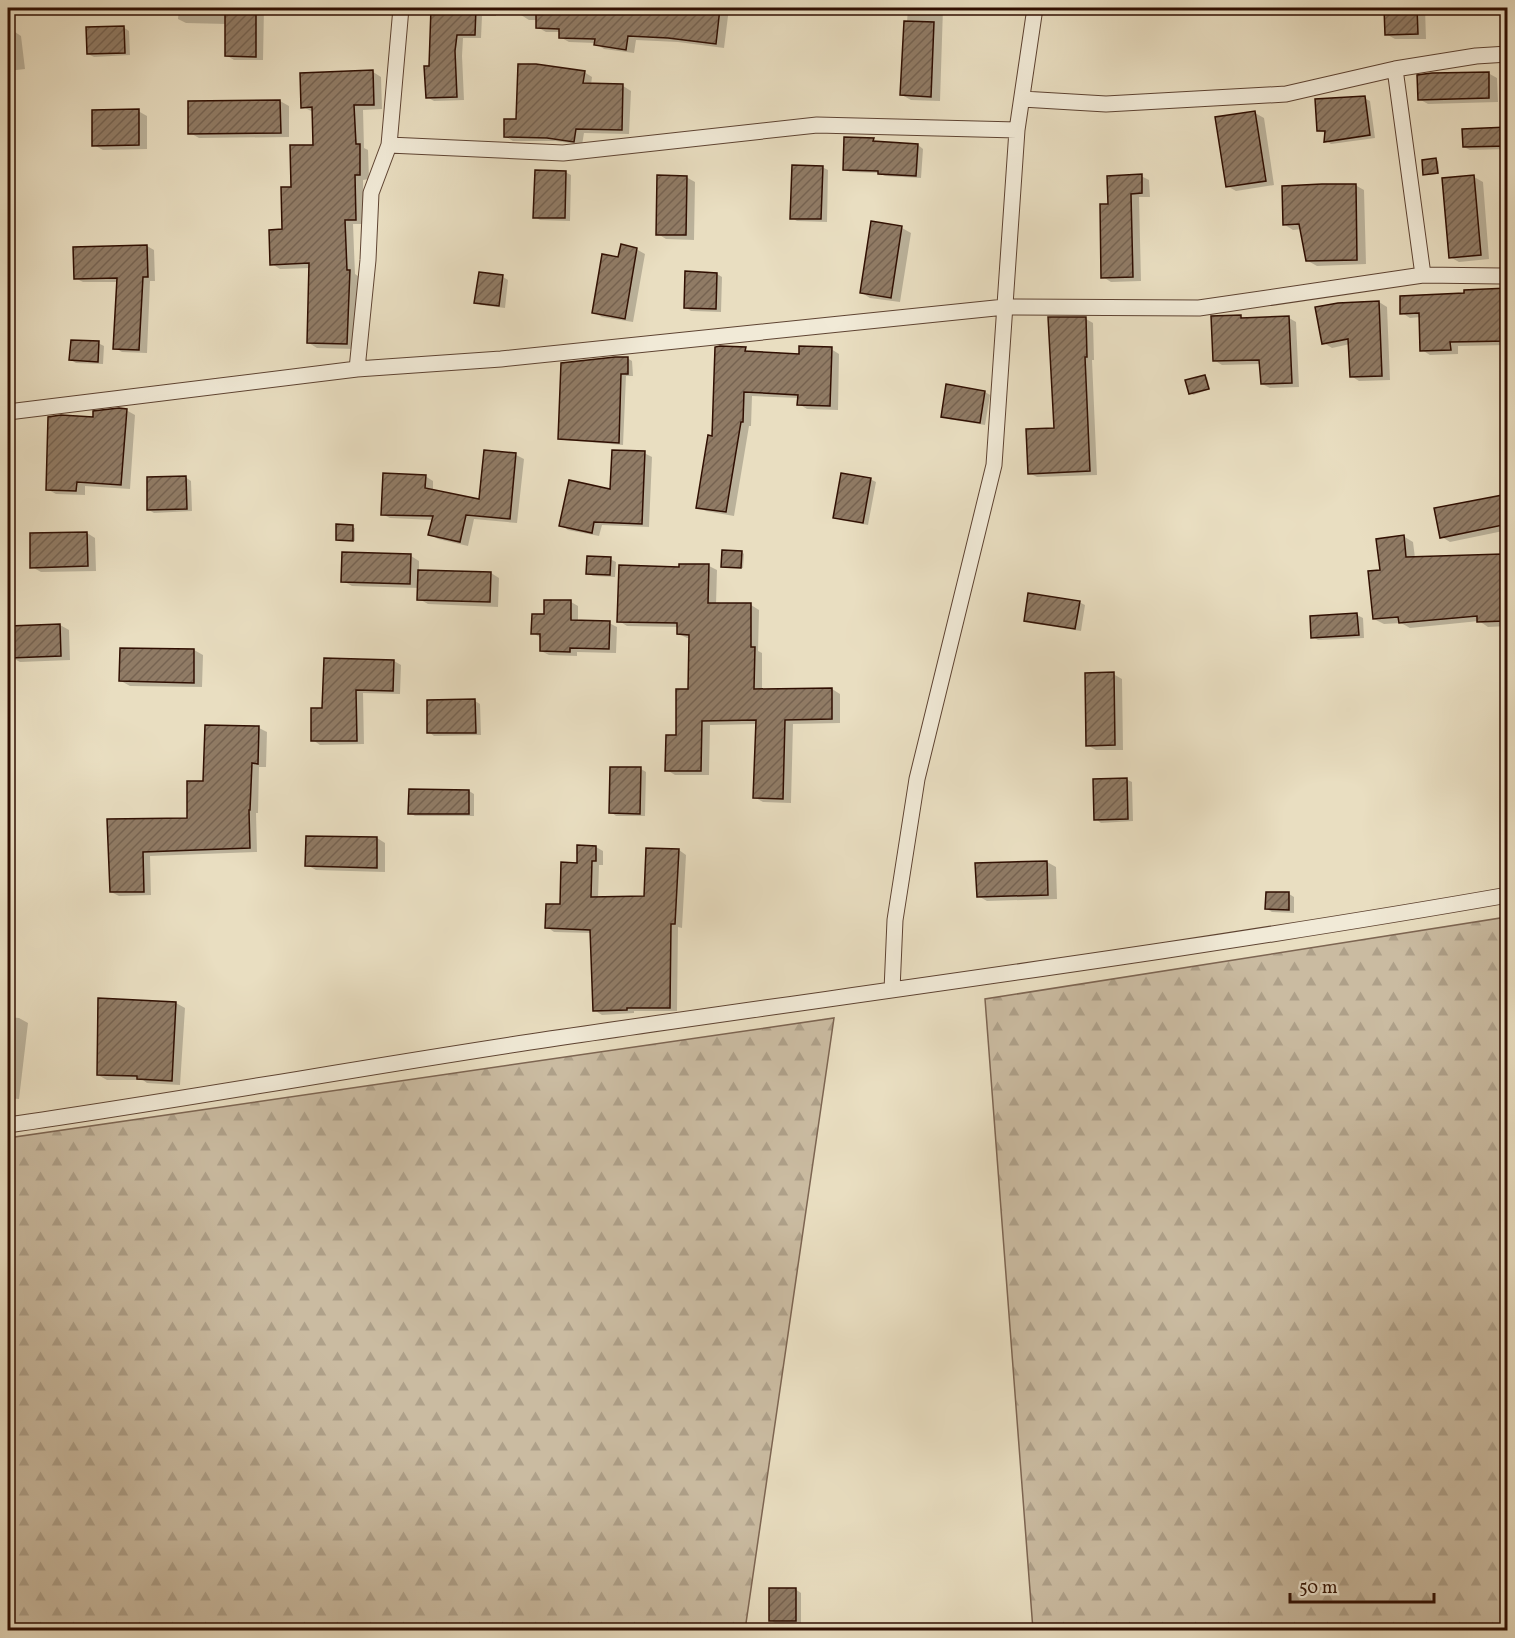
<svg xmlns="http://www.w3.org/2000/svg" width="1515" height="1638" viewBox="0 0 1515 1638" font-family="Vollkorn,serif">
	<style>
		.forest { fill: url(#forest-firs); stroke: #7d6552; stroke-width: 1.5 }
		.shadow { fill: #0003 }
		.building { fill: url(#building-hatch); stroke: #300f02; stroke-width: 1.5 }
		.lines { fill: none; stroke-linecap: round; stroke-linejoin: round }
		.street-casing { stroke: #5e4332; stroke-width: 17 }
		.street { stroke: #f1ead7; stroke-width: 15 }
	</style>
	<defs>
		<pattern id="forest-firs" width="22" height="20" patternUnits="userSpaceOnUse" patternTransform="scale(1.5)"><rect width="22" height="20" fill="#cabba1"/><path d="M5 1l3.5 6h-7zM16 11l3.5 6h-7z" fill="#aea089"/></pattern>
		<pattern id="building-hatch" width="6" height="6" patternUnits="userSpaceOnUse" patternTransform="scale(1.5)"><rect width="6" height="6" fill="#907b65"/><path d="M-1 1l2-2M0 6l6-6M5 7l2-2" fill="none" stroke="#766351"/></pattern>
	</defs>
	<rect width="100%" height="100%" fill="#e9dec1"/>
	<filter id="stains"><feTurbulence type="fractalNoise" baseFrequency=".00333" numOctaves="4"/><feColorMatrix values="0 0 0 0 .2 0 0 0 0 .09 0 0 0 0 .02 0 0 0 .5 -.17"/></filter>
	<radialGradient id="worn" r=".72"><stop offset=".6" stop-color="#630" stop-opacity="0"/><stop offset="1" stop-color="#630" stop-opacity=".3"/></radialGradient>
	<path class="forest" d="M1507 917V1630H1033L985 999Z
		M834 1018 745 1630H8V1138Z"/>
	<path class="shadow" d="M179 8H264L263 60H234L226 55 227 24 186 23 178 19Z
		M432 8H496V16H482L481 38H463L462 56 464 100 434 101 427 97 431 67Z
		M521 8H729L724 48 678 42 636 40 634 53 604 49 596 44V43L569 42 560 37V32H546L537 27V20H529L521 15Z
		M908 8H943L940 101 911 100 902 95Z
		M1385 8H1425L1426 39H1395L1386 34Z
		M123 27 129 31 130 55 94 57 88 54Z
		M15 32 21 36 25 69 8 71V33Z
		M373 72 381 77 382 109 363 110 364 148 368 150 369 179 363 180 364 224H353L355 274 358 276 356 349 317 348 309 343 311 268 280 269 272 264 283 231 293 188 315 146 313 112 303 107Z
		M584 72 592 77 591 85 623 86 631 91 629 134 584 133 582 145 556 141H513L505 136Z
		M1488 73 1497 78 1498 102 1428 104 1419 99Z
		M1364 98 1370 101 1375 138 1331 144 1326 141V133L1318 130Z
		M280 101 289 106V137L199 138 190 133Z
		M138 111 147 116V149L103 150 94 145Z
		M1255 113 1264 118 1274 185 1236 191 1227 186Z
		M1508 129V149L1470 150 1464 147Z
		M873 139 879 142 918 145 923 149 921 178 885 176 879 173 850 172 845 169Z
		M1436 160 1438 161 1439 174 1427 175 1425 174Z
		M822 167 828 170 827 222 797 221 792 218Z
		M565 172 571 175 570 221 540 220 535 217Z
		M1141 176 1149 180 1150 197H1139L1141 281 1111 282 1103 277 1109 205Z
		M686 177 695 182 694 240 666 239 658 234Z
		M1474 177 1483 182 1489 259 1459 262 1450 257Z
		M1355 185 1364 190 1366 264 1317 266 1308 261 1302 229 1293 230 1285 225Z
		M873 223 902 228 911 233 900 302 870 298 862 293Z
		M147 246 154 250 155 281H150L147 353 122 352 115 348 118 282H83L75 278V248Z
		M636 249 645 254 633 322 602 317 593 312 619 258Z
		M480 273 503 277 508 280 505 308 481 305 476 302Z
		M717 274 722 277 721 312 691 311 685 307Z
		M1508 289V345L1458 346V354L1430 355 1422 350 1421 317 1410 318 1402 313 1466 294Z
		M1379 302 1387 307 1390 380 1359 381 1351 376 1350 344 1332 348 1324 343Z
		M1241 317 1245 319 1289 318 1296 322 1299 387 1270 388 1262 384 1261 364 1222 365 1214 360Z
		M1086 319 1093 323 1094 360H1092L1097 475 1037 477 1029 473 1055 429Z
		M98 343 104 346 103 364 76 363 71 360Z
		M745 349 753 353 801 356 831 349 839 354 838 410 807 409 799 404V398L752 396 751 426H749L734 516 706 511 697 507 714 438Z
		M627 358 632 361 633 376H626L623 445 564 440 559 438Z
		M1204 376 1207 377 1210 389 1193 395 1191 393Z
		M985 392 990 395 985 425 948 419 942 416Z
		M126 410 135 415 130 489 85 486V495L56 494 47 489 94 418Z
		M644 453 652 457 649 527 602 525 599 536 568 530 561 525 611 491Z
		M516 455 524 459 517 523 474 519 468 546 438 539 430 534 433 520 390 518 382 514 425 476 433 481V491L480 501Z
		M185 477 191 481 192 511 154 513 149 510Z
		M870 479 876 482 868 525 840 520 834 517Z
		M1508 495V530L1450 542 1442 537Z
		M338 525 355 528V541L337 540Z
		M87 533 95 538 96 571 41 572 32 567Z
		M1403 536 1413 542 1415 558 1502 555 1508 559V626L1488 627 1479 621 1410 628 1401 623 1384 624 1374 619 1382 571Z
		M742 552 744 554 743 568 722 566Z
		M411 556 419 561V571L491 573 499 578 498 607 428 604 419 599V588L352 586 343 581Z
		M610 559 616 562 615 577 593 576 587 573Z
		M709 566 717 570 716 605H751L759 610 758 651 762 653V690L832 689 840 694V723L793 724 791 803 763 802 754 797 757 724 710 725 709 775H675L667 770 678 736 689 690 690 638H687L679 634V627L627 626 619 621 680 569Z
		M571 602 578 606V622L609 623 617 627 616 653 577 652V656L549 655 541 651V638L533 633 545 615Z
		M1079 602 1085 605 1081 631 1031 623 1025 620Z
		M1357 615 1363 618 1364 638 1318 640 1313 637Z
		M60 625 69 630 70 660 20 662 11 657Z
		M121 649 194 650 203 655 202 687 130 686 121 681Z
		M325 659 394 661 401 665 400 694 363 693 364 744 320 745 313 740 324 709Z
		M1113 674 1122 679 1123 750H1096L1087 745Z
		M475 701 480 704 481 735 434 736 429 732Z
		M206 726 259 728 267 732 266 767H259L258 813H256L257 852 150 856 151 895 119 896 111 892 108 820 188 819 205 783Z
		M641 769 646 772 645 816H616L611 812Z
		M1126 779 1132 782 1133 821 1101 823 1096 819Z
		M469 791 474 794V816H415L410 813Z
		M377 838 385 843V872L316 870 307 865Z
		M596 847 603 851V865H599L598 898 646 897 679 850 686 855 682 928 678 927 677 1011H634V1013L602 1015 594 1010 591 933 554 932 547 927 561 906 579 864Z
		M1047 862 1056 867 1057 899 987 901 978 896Z
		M1289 894 1294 897V913L1272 912 1267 909Z
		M176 1003 185 1008 180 1085 147 1083 143 1080H107L98 1075Z
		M8 1017 19 1018 28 1023 19 1099 8 1098Z
		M795 1589 801 1593V1624H776L771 1620Z"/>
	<path class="building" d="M225 8H256V57L225 56Z
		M431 8H476L475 35H457L455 51 457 97 426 98 424 66H429Z
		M536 8H720L716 44 668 38 628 36 626 50 594 45 595 39 559 38V29L536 28Z
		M1384 8H1417L1418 34 1385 35Z
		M904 21 934 22 931 97 900 95Z
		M124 26 125 53 87 54 86 27Z
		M518 64H536L585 71 583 83 623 84 622 130 576 129 574 142 547 138 504 137V119H516Z
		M373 70 374 105H354L356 144H360V175H355L356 220H345L347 270H350L347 344 307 343 309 263 270 265 269 230 282 229 281 187H291L290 145H313L312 107 301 108 300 73Z
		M1489 72V98L1418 100 1417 75 1432 73Z
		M1365 96 1370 135 1324 142 1325 131H1317L1315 99Z
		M280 100 281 133 188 134V101Z
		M139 109V145L92 146V110Z
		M1255 111 1266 181 1226 187 1215 117Z
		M1508 127V146L1463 147 1462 129Z
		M844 137 874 138 873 141 918 144 916 176 878 174V171L843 170Z
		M1436 158 1438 173 1423 175 1422 160Z
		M792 165 823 166 821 219H790Z
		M535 170 566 171 565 218H533Z
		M1142 174V193L1131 194 1133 277 1101 278 1100 204H1108L1107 176Z
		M657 175 687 176 686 235H656Z
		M1474 175 1481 255 1449 258 1442 178Z
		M1322 184H1356L1357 260 1306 261 1299 224 1283 225 1282 186Z
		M871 221 902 226 891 298 860 293Z
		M621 244 637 248 625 319 592 313 602 254 618 257Z
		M147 245 148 277H143L139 350 113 349 117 278 74 279 73 247Z
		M685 271 717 273 716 309 684 308Z
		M479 272 503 275 499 306 474 303Z
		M1508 288V341L1450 342 1451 350 1420 351 1419 313 1400 314V296L1464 293V290Z
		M1379 301 1382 376 1350 377 1348 339 1322 344 1315 307 1338 303Z
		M1241 315V318L1289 316 1292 383 1261 384 1259 360 1213 361 1211 316Z
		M1048 317H1086L1087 357H1085L1090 471 1028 474 1026 429 1054 428Z
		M71 340 99 341 98 362 69 360Z
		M720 346 746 347 745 351 799 354V346L832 347 830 406 797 405 798 395 744 392 743 422H741L726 512 696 508 708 435 712 436 715 347Z
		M615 357H628V374H621L619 443 558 439 561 363Z
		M1205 375 1209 389 1189 394 1185 380Z
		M946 384 985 391 980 423 941 417Z
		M119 408 127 409 121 485 77 482 76 491 46 490 48 417 61 415 93 417V411Z
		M484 450 516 453 510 519 466 515 460 542 428 535 433 516 381 515 383 473 426 475 425 488 479 499Z
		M612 450 645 451 642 524 594 522 592 533 559 526 569 480 610 489Z
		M841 473 871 478 863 523 833 518Z
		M186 476 187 509 147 510V477Z
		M1508 494V524L1440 538 1434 508Z
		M336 524 353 525V541L336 540Z
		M87 532 88 566 30 568V533Z
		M1404 535 1406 557 1502 554 1505 621 1477 622V616L1399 623 1398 617 1373 619 1368 571 1380 570 1376 539Z
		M722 550 742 551 741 568 721 567Z
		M342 552 411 554 410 584 341 582Z
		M587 556 611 557 610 575 586 574Z
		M679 564H709L708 603H751V647H755L754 689 832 688V719L785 720 783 799 753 798 756 720 702 721 701 771H665L666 735H676V689H688L689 635 677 634V623L617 622 619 565 679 567Z
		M418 570 491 572 490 602 417 600Z
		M1028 593 1080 601 1075 629 1024 621Z
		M544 600H571V620L610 621 609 649 570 648V652L540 651V634H531L532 614H544Z
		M1357 613 1359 635 1311 638 1310 616Z
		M60 624 61 656 10 658 9 626Z
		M120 648 194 649V683L119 681Z
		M324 658 394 660 393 691 356 690 357 741H311V708H322Z
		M1114 672 1115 745 1086 746 1085 673Z
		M475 699 476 733H427V700Z
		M205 725 259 726 258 764 252 763 250 810H249L250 848 143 852 144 892H110L107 819 187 818V781H203Z
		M610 767H641L640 814 609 813Z
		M1127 778 1128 819 1094 820 1093 779Z
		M409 789 469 790V814H408Z
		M306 836 377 837V868L305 866Z
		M577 845 596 846V861H592L591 897 644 896 646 848 679 849 675 924H671L670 1008H627V1010L593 1011 590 930 545 928 546 904H560L561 862 577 863Z
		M1047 861 1048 895 977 897 975 863Z
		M1266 892H1289V910L1265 909Z
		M98 998 176 1002 172 1081 137 1079V1076L97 1075Z
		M769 1588H796V1621H769Z"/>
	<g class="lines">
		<g class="street-casing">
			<path id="street" d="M1395 69 1423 275
				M1022 99 1106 104 1286 94 1395 69 1476 56 1508 54
				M389 145 563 153 817 125 1017 130
				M357 369 368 260 371 193 389 145 401 8
				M8 412 357 369 501 359 1005 307 1199 308 1423 275 1501 276 1508 274
				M892 990 895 920 917 779 994 465 1017 130 1035 8
				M8 1125C189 1099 369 1066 550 1039 869 992 1189 951 1508 895"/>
		</g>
		<use href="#street" class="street"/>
	</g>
	<rect width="1515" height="1638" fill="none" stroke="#e9dec1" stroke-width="30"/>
	<rect x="9" y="9" width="1497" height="1620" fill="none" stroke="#300f02" stroke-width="3"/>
	<rect x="15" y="15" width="1485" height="1608" fill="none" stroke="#300f02" stroke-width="1.5"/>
	<path d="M1290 1593v9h144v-9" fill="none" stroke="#300f02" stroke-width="3"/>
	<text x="1299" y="1593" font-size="18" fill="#300f02" stroke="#f1ead7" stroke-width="4.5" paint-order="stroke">50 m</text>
	<rect width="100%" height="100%" filter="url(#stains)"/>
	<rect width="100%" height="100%" fill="url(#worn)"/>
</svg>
